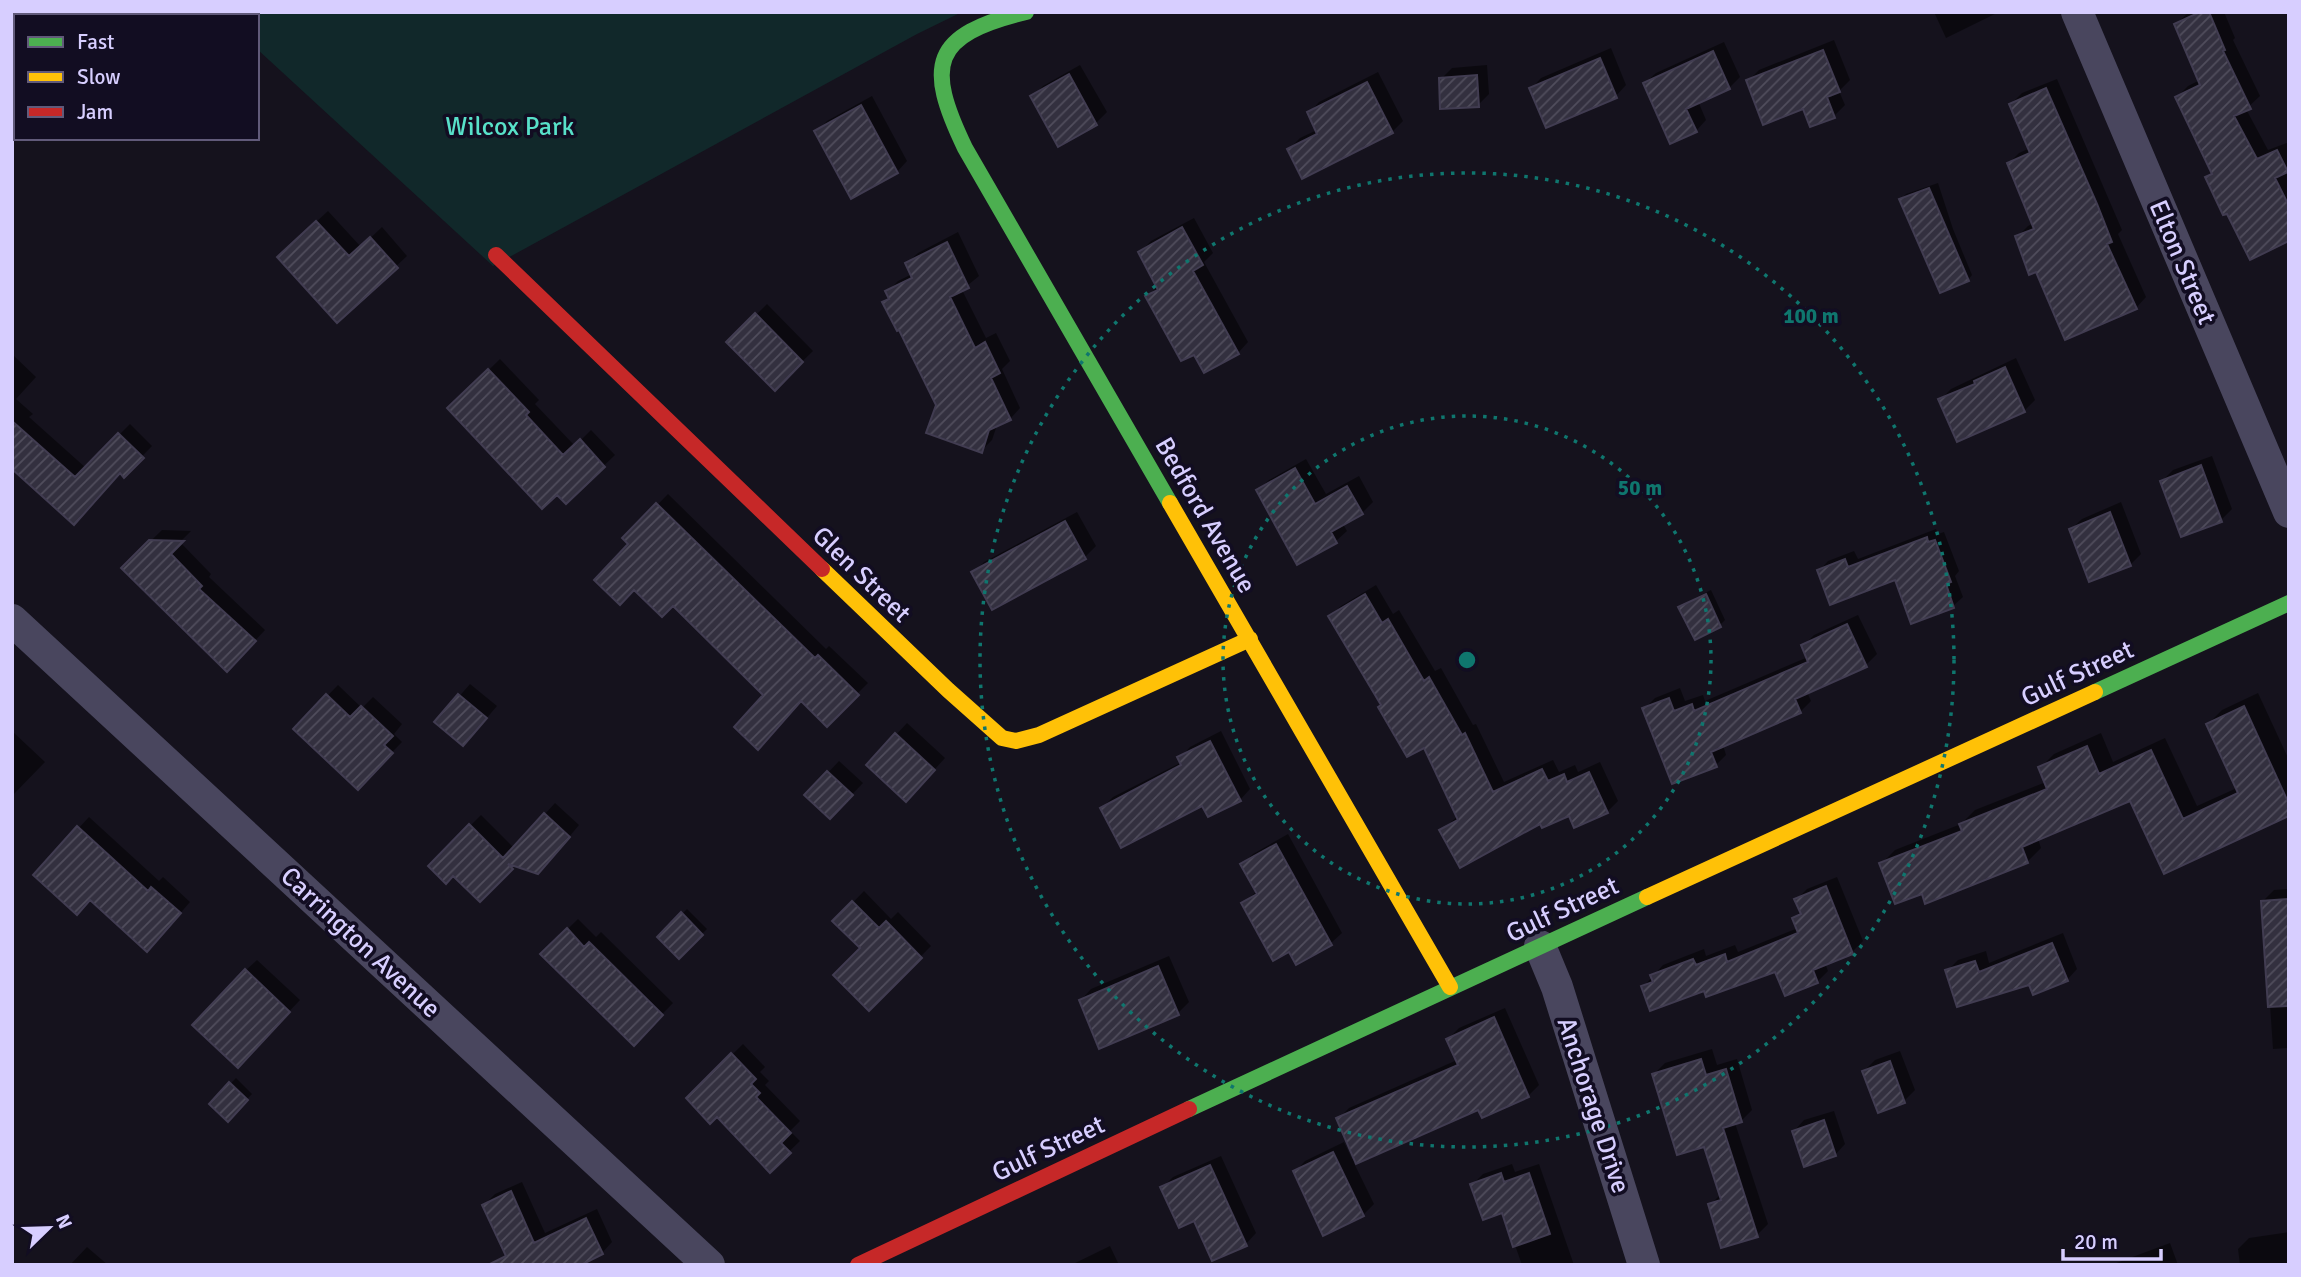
<svg xmlns="http://www.w3.org/2000/svg" width="2301" height="1277" viewBox="0 0 2301 1277" font-family="Signika,sans-serif">
	<style>
		.park { fill: #11282a }
		.shadow { fill: #0007 }
		.building { fill: url(#building-hatch); stroke: #413c51; stroke-width: 2 }
		.lines { fill: none; stroke-linecap: round; stroke-linejoin: round }
		.street { stroke: #49465e; stroke-width: 32 }
		.fast { stroke: #4caf50; stroke-width: 16 }
		.slow { stroke: #ffc107; stroke-width: 16 }
		.jam { stroke: #c62828; stroke-width: 16 }
		.ring { fill: none; stroke: #0f766e; stroke-width: 3.5; stroke-dasharray: 3.5 7 }
		.labels { text-anchor: middle; stroke-width: 7; stroke-linejoin: round; paint-order: stroke }
		.park-label { font-size: 26px; fill: #58e0c9; stroke: #120d22 }
		.street-label { font-size: 26px; fill: #d7ceff; stroke: #120d22 }
		.centre { fill: #0f766e; stroke: #120d22; stroke-width: 3.5 }
		.ring-label { font-size: 21px; text-anchor: middle; font-weight: bold; fill: #0f766e; stroke: #120d22; stroke-width: 7; stroke-linejoin: round; paint-order: stroke }
	</style>
	<defs>
		<pattern id="building-hatch" width="6" height="6" patternUnits="userSpaceOnUse" patternTransform="scale(1.75)"><rect width="6" height="6" fill="#33303f"/><path d="M-1 1l2-2M0 6l6-6M5 7l2-2" fill="none" stroke="#504d5c"/></pattern>
	</defs>
	<rect width="100%" height="100%" fill="#15121d"/>
	<path class="park" d="M218 12H962L917 34 493 266 257 49V16H221Z"/>
	<path class="shadow" d="M1934 12H1999L1946 38Z
		M2189 12H2224L2235 38 2233 40 2260 96 2246 109 2268 150 2289 142V239L2208 177 2213 172 2177 97 2188 86 2200 80 2176 24Z
		M1834 40 1850 80 1839 91 1845 105 1834 116 1804 107 1748 81 1759 70Z
		M1724 42 1740 77 1729 88 1698 101 1706 120 1696 131 1645 83 1656 73Z
		M1611 48 1626 85 1616 96 1531 89 1541 78Z
		M1080 65 1107 112 1096 123 1032 97 1043 86Z
		M1487 65 1489 94 1478 105 1441 79 1452 68Z
		M1378 72 1403 121 1392 132 1289 149 1300 138 1317 130 1309 113 1319 102Z
		M2057 79 2122 230 2118 234 2146 297 2136 308 2037 270 2017 237 2028 226 2034 223 2009 163 2019 153 2030 148 2011 104 2022 93Z
		M872 96 907 161 897 172 816 132 827 121Z
		M1938 183 1953 229 1972 275 1968 280 1901 199 1906 194Z
		M328 211 361 247 382 227 407 256 338 321 290 246Z
		M1194 218 1213 253 1204 262 1248 342 1238 353H1194L1147 297 1158 286 1140 252 1151 241Z
		M958 232 979 276 962 290 986 338 996 333 1010 361 1002 369 1020 408 1010 419 997 425 992 440 981 451 937 405 900 328 885 303 890 297 887 292 898 281 912 274 907 263 918 253Z
		M767 304 813 351 775 388 729 342Z
		M14 356 36 377 16 399 33 414 29 417 86 468 130 424 152 446 124 475 120 471 84 512 12 467Z
		M2016 358 2035 400 2024 411 1940 400 1951 389Z
		M500 359 539 400 535 404 575 446 591 430 615 455 566 502 450 408Z
		M2212 456 2232 509 2221 520 2182 535 2162 481 2173 470Z
		M1306 459 1326 494 1359 476 1373 502 1362 513 1343 524 1347 531 1336 541 1258 490 1269 480Z
		M668 494 826 649 829 646 868 683 827 724 802 699 765 695 625 538Z
		M2121 502 2141 554 2130 565 2071 529 2082 519Z
		M1077 512 1096 546 1085 557 973 573 984 562Z
		M1936 529 1938 534 1944 532 1959 571 1955 576 1963 597 1953 606 1896 577 1819 571 1828 561 1854 551 1858 559Z
		M162 530 191 531 180 542 211 574 209 577 265 630 238 659 123 568Z
		M1376 585 1393 614 1399 610 1435 671 1441 668 1473 725 1476 724 1504 782 1553 760 1559 772 1575 765 1578 772 1600 762 1618 801 1607 812 1570 814 1541 822 1442 830 1458 816 1425 745 1383 705 1330 616 1341 606Z
		M1711 590 1725 620 1720 625 1680 608 1685 603Z
		M1858 615 1877 654 1866 665 1807 692 1811 701 1800 712 1723 745 1726 755 1716 765 1644 709 1655 698 1680 688 1685 701 1703 695 1705 701 1808 657 1803 646 1814 635Z
		M470 684 497 706 474 733 437 722Z
		M338 685 362 708 373 697 402 724 394 734 402 742 358 787 295 729Z
		M2258 693 2289 760V814L2164 871 2131 799 2038 839 2041 848 2027 862 1923 891 1881 864 1895 850 1961 824 1975 810 2046 782 2040 768 2054 754 2101 733 2113 762 2165 738 2197 806 2237 788 2208 724 2222 710Z
		M907 723 945 758 917 789 868 765Z
		M12 731 45 762 12 796Z
		M1221 731 1250 789 1240 800 1102 808 1113 797 1182 762 1180 758 1190 747Z
		M839 761 863 783 841 806 807 795Z
		M555 803 579 825 549 861 515 864 480 900 454 874 430 866 481 815 514 848Z
		M89 817 159 881 163 877 190 902 158 939 91 898 35 875Z
		M1288 834 1342 933 1331 943 1296 963 1290 950 1243 903 1257 891 1242 864 1253 854Z
		M1837 877 1863 941 1852 952 1825 963 1828 971 1817 982 1776 970 1705 989 1643 987 1663 965 1704 949 1706 956 1735 945 1738 952 1798 928 1794 918 1801 911 1797 899 1807 889Z
		M2289 889V1048L2273 1049 2263 901 2274 890Z
		M864 891 891 919 898 912 931 946 869 1009 862 948 835 921Z
		M687 909 707 929 679 957 659 937Z
		M578 919 596 937 601 932 673 1003 634 1043 542 954Z
		M2063 933 2077 969 2067 980 2030 983 1947 971 1958 960 1986 951 1989 963Z
		M1169 956 1189 1002 1178 1013 1081 1000 1091 989Z
		M257 960 300 1000 248 1055 246 970Z
		M1505 1008 1539 1085 1528 1096 1479 1108 1354 1163 1374 1204 1363 1215 1295 1172 1305 1161 1344 1142 1352 1159 1355 1158 1338 1119 1349 1108 1457 1060 1448 1039 1459 1028Z
		M743 1044 765 1067 760 1072 769 1081 765 1085 800 1121 790 1131 800 1141 770 1170 717 1114 688 1098Z
		M1712 1049 1717 1065 1737 1059 1752 1110 1741 1121 1735 1123 1768 1224 1757 1235 1710 1205 1721 1194 1705 1145 1654 1074 1665 1063Z
		M1900 1051 1915 1090 1904 1101 1864 1071 1875 1060Z
		M236 1078 252 1094 228 1119 211 1104Z
		M1834 1111 1845 1144 1835 1155 1794 1131 1804 1120Z
		M1221 1156 1256 1233 1246 1244 1195 1219 1162 1188 1173 1177Z
		M1512 1164 1515 1172 1539 1164 1574 1265H1522L1503 1211 1472 1185 1483 1174Z
		M522 1182 545 1233 597 1209 612 1242 602 1253 585 1261 586 1265H513L484 1205 495 1194Z
		M2289 1232V1265H2240L2238 1249 2249 1238Z
		M2170 1243 2178 1265H2111Z
		M1110 1246 1119 1265H1071Z
		M87 1247 108 1265H70Z"/>
	<path class="building" d="M2200 12H2209L2225 50 2223 51 2251 109 2234 116 2257 159 2277 150 2288 172 2275 178 2289 206V241L2250 260 2227 214 2223 215 2205 177 2212 174 2175 97 2200 85 2174 24Z
		M1823 50 1840 92 1827 97 1835 118 1810 127 1803 109 1763 125 1746 80Z
		M1713 51 1730 89 1686 109 1697 132 1670 144 1643 83Z
		M1600 58 1617 98 1546 128 1529 88Z
		M1069 74 1097 125 1058 147 1030 96Z
		M1477 75 1479 107 1440 109 1439 78Z
		M1367 82 1393 133 1302 179 1287 149 1317 134 1307 112Z
		M2046 88 2097 204 2112 242 2107 244 2137 309 2065 340 2036 272 2029 275 2015 236 2034 229 2007 163 2030 153 2009 104Z
		M861 105 898 173 851 199 814 131Z
		M1929 188 1969 281 1940 293 1899 199Z
		M316 221 349 256 370 237 398 268 337 323 277 257Z
		M1182 227 1203 265 1193 271 1239 354 1204 373 1194 355 1181 361 1145 296 1158 290 1138 252Z
		M947 242 969 288 950 297 975 348 985 342 1000 373 991 378 1011 420 989 430 982 453 926 433 936 405 899 330 897 331 882 302 889 299 885 291 912 278 905 263Z
		M755 313 803 362 775 391 726 342Z
		M2005 367 2025 412 1957 442 1938 399 1975 384 1974 381Z
		M488 369 529 412 526 415 563 455 580 439 605 467 566 504 557 495 542 509 447 408Z
		M12 421 75 477 118 433 144 458 124 478 120 473 74 525 12 469Z
		M2201 465 2222 522 2181 537 2160 481Z
		M1295 468 1315 504 1347 486 1363 514 1331 532 1337 543 1297 565 1256 490Z
		M656 503 815 658 818 655 859 695 827 727 801 701 758 750 734 727 763 695 673 606 662 617 634 590 620 605 594 580 628 544 622 538Z
		M2110 512 2131 566 2089 582 2069 529Z
		M1065 521 1086 559 992 610 971 572Z
		M1927 537 1928 542 1935 540 1951 582 1946 584 1954 608 1911 624 1895 580 1830 605 1817 570 1845 559 1848 567Z
		M149 540 184 541 171 554 202 586 199 589 256 641 227 672 121 568Z
		M1365 594 1382 623 1388 619 1424 681 1429 677 1462 735 1465 733 1493 792 1542 769 1548 781 1564 774 1567 782 1589 772 1608 813 1574 828 1569 816 1542 828 1540 824 1460 868 1439 830 1458 820 1424 748 1407 757 1378 707 1381 705 1328 616Z
		M1706 594 1721 627 1695 640 1678 607Z
		M1847 624 1867 667 1795 699 1801 713 1711 752 1717 767 1672 784 1642 708 1669 698 1674 711 1692 704 1694 711 1808 662 1801 645Z
		M326 694 350 717 361 706 393 736 384 745 393 753 358 790 293 729Z
		M458 694 487 718 463 746 434 722Z
		M2244 706 2289 804V816L2164 874 2130 801 2022 847 2028 863 1925 904 1922 894 1895 904 1879 863 1962 831 1959 824 2047 789 2038 767 2087 746 2099 774 2151 750 2183 819 2238 793 2206 724Z
		M895 733 935 770 906 802 866 765Z
		M1210 741 1241 801 1208 817 1202 806 1121 848 1100 808 1181 765 1177 757Z
		M827 771 853 795 830 819 804 795Z
		M544 813 570 837 538 874 508 864 513 869 480 902 453 876 446 884 428 866 469 824 503 858Z
		M77 826 148 891 151 887 181 913 147 952 90 900 77 915 33 875Z
		M1276 844 1332 945 1296 965 1289 952 1273 961 1241 903 1257 894 1240 864Z
		M1826 886 1853 954 1813 970 1818 983 1785 996 1775 972 1706 997 1704 991 1650 1011 1641 986 1653 982 1650 975 1693 959 1696 965 1725 954 1727 962 1798 933 1792 918 1801 914 1794 899Z
		M2289 899V1006L2268 1007 2261 901Z
		M852 901 879 928 886 921 922 958 869 1011 833 975 860 948 832 921Z
		M681 912 703 935 679 959 657 937Z
		M567 928 584 947 589 942 663 1015 634 1046 540 954Z
		M2052 943 2068 981 2033 995 2029 985 1957 1007 1945 970 1975 961 1979 972Z
		M1158 966 1179 1015 1099 1049 1079 1000Z
		M245 969 290 1012 238 1068 192 1025Z
		M1494 1017 1529 1097 1482 1118 1478 1110 1356 1164 1336 1118 1458 1065 1446 1039Z
		M731 1053 756 1079 751 1084 760 1093 756 1097 791 1133 781 1143 791 1153 770 1173 717 1117 710 1124 686 1098Z
		M1701 1059 1706 1075 1726 1069 1742 1122 1723 1128 1758 1237 1721 1248 1708 1204 1721 1200 1704 1147 1677 1155 1652 1074Z
		M1890 1061 1905 1103 1878 1113 1862 1071Z
		M229 1082 248 1100 228 1122 209 1104Z
		M1824 1120 1836 1156 1804 1167 1792 1131Z
		M1333 1152 1364 1216 1323 1236 1293 1171Z
		M1210 1165 1247 1246 1212 1261 1194 1221 1179 1228 1160 1187Z
		M1501 1173 1504 1182 1529 1173 1550 1234 1513 1247 1502 1213 1483 1220 1470 1184Z
		M511 1191 534 1243 586 1218 603 1254 581 1265H488L506 1256 482 1205Z"/>
	<g class="lines">
		<path class="street" d="M2077 12 2289 512
			M12 620 709 1265
			M1540 946 1557 987 1644 1265"/>
		<path class="fast" d="M1026 12C931 35 925 65 965 148L1170 503
			M2095 692 2289 603
			M1189 1109 1647 897"/>
		<path class="slow" d="M1170 503 1450 987
			M822 569 948 690 1002 738 1016 741 1039 735 1250 639
			M1647 897 2095 692"/>
		<path class="jam" d="M496 255 822 569
			M858 1265 1189 1109"/>
	</g>
	<g class="ring">
		<circle cx="1467" cy="660" r="244"/>
		<circle cx="1467" cy="660" r="487"/>
	</g>
	<g class="labels">
		<g class="park-label">
			<text x="510" y="135">Wilcox Park</text>
		</g>
		<g class="street-label">
			<text transform="translate(2183 262) rotate(67)" y="9">Elton Street</text>
			<text transform="translate(1206 515) rotate(60)" y="9">Bedford Avenue</text>
			<text transform="translate(862 574) rotate(44)" y="9">Glen Street</text>
			<text transform="translate(2077 673) rotate(-25)" y="9">Gulf Street</text>
			<text transform="translate(1562 909) rotate(-25)" y="9">Gulf Street</text>
			<text transform="translate(361 942) rotate(43)" y="9">Carrington Avenue</text>
			<text transform="translate(1594 1105) rotate(72)" y="9">Anchorage Drive</text>
			<text transform="translate(1048 1148) rotate(-25)" y="9">Gulf Street</text>
		</g>
	</g>
	<circle cx="1467" cy="660" r="10" class="centre"/>
	<g class="ring-label">
		<text x="1811" y="323">100 m</text>
		<text x="1640" y="495">50 m</text>
	</g>
	<rect width="2301" height="1277" fill="none" stroke="#d7ceff" stroke-width="28"/>
	<rect x="14" y="14" width="245" height="126" fill="#120d22" stroke="#615a7a" stroke-width="2"/>
	<rect x="28" y="37" width="35" height="10" fill="#4caf50" stroke="#615a7a" stroke-width="2"/>
	<text x="77" y="49" font-size="21" fill="#d7ceff">Fast</text>
	<rect x="28" y="72" width="35" height="10" fill="#ffc107" stroke="#615a7a" stroke-width="2"/>
	<text x="77" y="84" font-size="21" fill="#d7ceff">Slow</text>
	<rect x="28" y="107" width="35" height="10" fill="#c62828" stroke="#615a7a" stroke-width="2"/>
	<text x="77" y="119" font-size="21" fill="#d7ceff">Jam</text>
	<g transform="translate(49 1228) rotate(67)" stroke="#120d22" stroke-width="5" paint-order="stroke">
	<path d="M0-5L12 26L0 18L-12 26Z" fill="#d7ceff"/>
	<text y="-10" font-size="19" font-weight="bold" text-anchor="middle" fill="#d7ceff">N</text>
	</g>
	<path d="M2063 1249v10h98v-10" fill="none" stroke="#d7ceff" stroke-width="3.5"/>
	<text x="2074" y="1249" font-size="21" fill="#d7ceff" stroke="#120d22" stroke-width="5" paint-order="stroke">20 m</text>
</svg>
